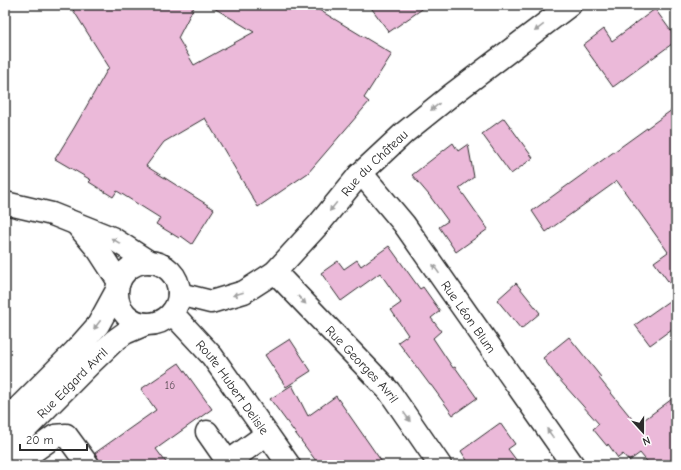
<svg xmlns="http://www.w3.org/2000/svg" width="681" height="470" viewBox="0 0 681 470" font-family="'Comic Neue',sans-serif">
	<style>
		.building { fill: #ebb9d9; stroke: #2b2b2b }
		.lines { fill: none; stroke-linecap: round; stroke-linejoin: round }
		.minor-casing { stroke: #2b2b2b; stroke-width: 25 }
		.major-casing { stroke: #2b2b2b; stroke-width: 25 }
		.minor { stroke: #fff; stroke-width: 22 }
		.major { stroke: #fff; stroke-width: 22 }
		.oneway { fill: #a0a0a0 }
		.labels { text-anchor: middle; stroke-width: 3; stroke-linejoin: round; paint-order: stroke }
		.number-label { font-size: 11px; fill: #5b4e56 }
		.street-label { font-size: 13px; fill: #2b2b2b; stroke: #fff }
	</style>
	<rect width="100%" height="100%" fill="#fff"/>
	<filter id="ink" filterUnits="userSpaceOnUse"><feTurbulence type="fractalNoise" baseFrequency=".025" numOctaves="2"/><feDisplacementMap in="SourceGraphic" scale="8" xChannelSelector="R" yChannelSelector="G"/><feConvolveMatrix kernelMatrix="1 2 1 2 8 2 1 2 1" color-interpolation-filters="sRGB"/></filter>
	<g filter="url(#ink)">
		<path class="building" d="M70 5H195L178 38 194 65 254 32 209 5H311L392 54 364 98 369 102 308 173 258 207 205 118 164 142 146 166 214 209 192 244 181 236 179 238 156 224 160 218 117 191 113 197 89 182 91 180 55 159 74 128 109 67Z
			M369 5H428L389 32Z
			M655 9 676 38V41L613 87 583 45 604 29 612 41Z
			M676 107V292L654 262 668 252 617 181 546 232 532 211Z
			M504 118 533 158 511 174 482 134Z
			M453 143 458 151 468 144 474 177 459 188 488 229 456 252 439 227 448 221 429 195 412 175Z
			M389 246 420 289 423 287 440 311 431 318 441 331 433 338 453 368 455 367 477 398 453 415 431 385H430L398 342 408 335 391 310 401 303 380 273 341 301 321 273 338 261 344 269 357 260 361 266Z
			M516 283 540 313 521 329 497 300Z
			M676 296V326L650 345 635 325Z
			M569 337 601 377 599 378 637 425 676 396V465H650L640 453 629 461 623 454 618 458 608 444 607 446 593 429 599 424 558 378 543 358Z
			M290 339 311 371 286 387 265 355Z
			M179 363 212 409 156 449 168 465H100L98 458 95 453 156 410 141 389Z
			M292 385 308 416 336 396 384 465H319L270 399Z
			M500 423 515 444 508 449 520 465H470L461 451Z"/>
		<g class="lines">
			<g class="minor-casing">
				<g id="minor">
					<path id="s1" d="M359 175 367 180 404 224 573 465"/>
					<path id="s2" d="M275 272 389 391 440 465"/>
					<path id="s3" d="M179 294 211 302 244 292 275 272 319 224 359 175 404 133 450 96 570 5"/>
					<path d="M5 421 75 351 98 325 116 292"/>
					<path d="M207 432 230 465"/>
					<path id="s4" d="M5 450 90 364 114 341 125 333 146 324"/>
					<path d="M14 465 55 436 66 435 88 465"/>
					<path d="M224 465 267 434"/>
				</g>
			</g>
			<g class="major-casing">
				<g id="major">
					<path d="M5 203 52 214 112 238 149 262"/>
					<path d="M77 225 99 251 119 282"/>
					<circle cx="148" cy="293" r="31"/>
					<path id="s5" d="M172 313 212 356 289 465"/>
				</g>
			</g>
			<use href="#minor" class="minor"/>
			<use href="#major" class="major"/>
		</g>
		<defs><path id="oneway-solid" d="M-6-.8H1V-3.2L6.5 0L1 3.2V.8H-6Z"/></defs>
		<g class="oneway">
			<use href="#oneway-solid" transform="translate(539 28) rotate(143)"/>
			<use href="#oneway-solid" transform="translate(435 107) rotate(141)"/>
			<use href="#oneway-solid" transform="translate(333 207) rotate(129)"/>
			<use href="#oneway-solid" transform="translate(116 241) rotate(-149)"/>
			<use href="#oneway-solid" transform="translate(436 269) rotate(-125)"/>
			<use href="#oneway-solid" transform="translate(238 294) rotate(162)"/>
			<use href="#oneway-solid" transform="translate(302 300) rotate(46)"/>
			<use href="#oneway-solid" transform="translate(97 325) rotate(127)"/>
			<use href="#oneway-solid" transform="translate(407 417) rotate(55)"/>
			<use href="#oneway-solid" transform="translate(550 433) rotate(-125)"/>
		</g>
	</g>
	<g class="labels">
		<g class="number-label">
			<text x="170" y="389">16</text>
		</g>
		<g class="street-label">
			<text dy="5" stroke="none"><textPath href="#s3" startOffset="252">Rue du Château</textPath></text>
			<text dy="5" stroke="none"><textPath href="#s1" startOffset="180">Rue Léon Blum</textPath></text>
			<text dy="5" stroke="none"><textPath href="#s2" startOffset="127">Rue Georges Avril</textPath></text>
			<text dy="5" stroke="none"><textPath href="#s4" startOffset="95">Rue Edgard Avril</textPath></text>
			<text dy="5" stroke="none"><textPath href="#s5" startOffset="96">Route Hubert Delisle</textPath></text>
		</g>
	</g>
	<rect width="681" height="470" fill="none" stroke="#fff" stroke-width="20"/>
	<rect x="10" y="10" width="661" height="450" fill="none" stroke="#2b2b2b" stroke-width="1.5" filter="url(#ink)"/>
	<g transform="translate(643 432) rotate(159)" stroke="#ffffff" stroke-width="3" paint-order="stroke">
	<path d="M0-3L7 15L0 10L-7 15Z" fill="#2b2b2b"/>
	<text y="-6" font-size="11" font-weight="bold" text-anchor="middle" fill="#2b2b2b">N</text>
	</g>
	<path d="M20 444v6h67v-6" fill="none" stroke="#2b2b2b" stroke-width="2"/>
	<text x="26" y="444" font-size="12" fill="#2b2b2b" stroke="#ffffff" stroke-width="3" paint-order="stroke">20 m</text>
</svg>
